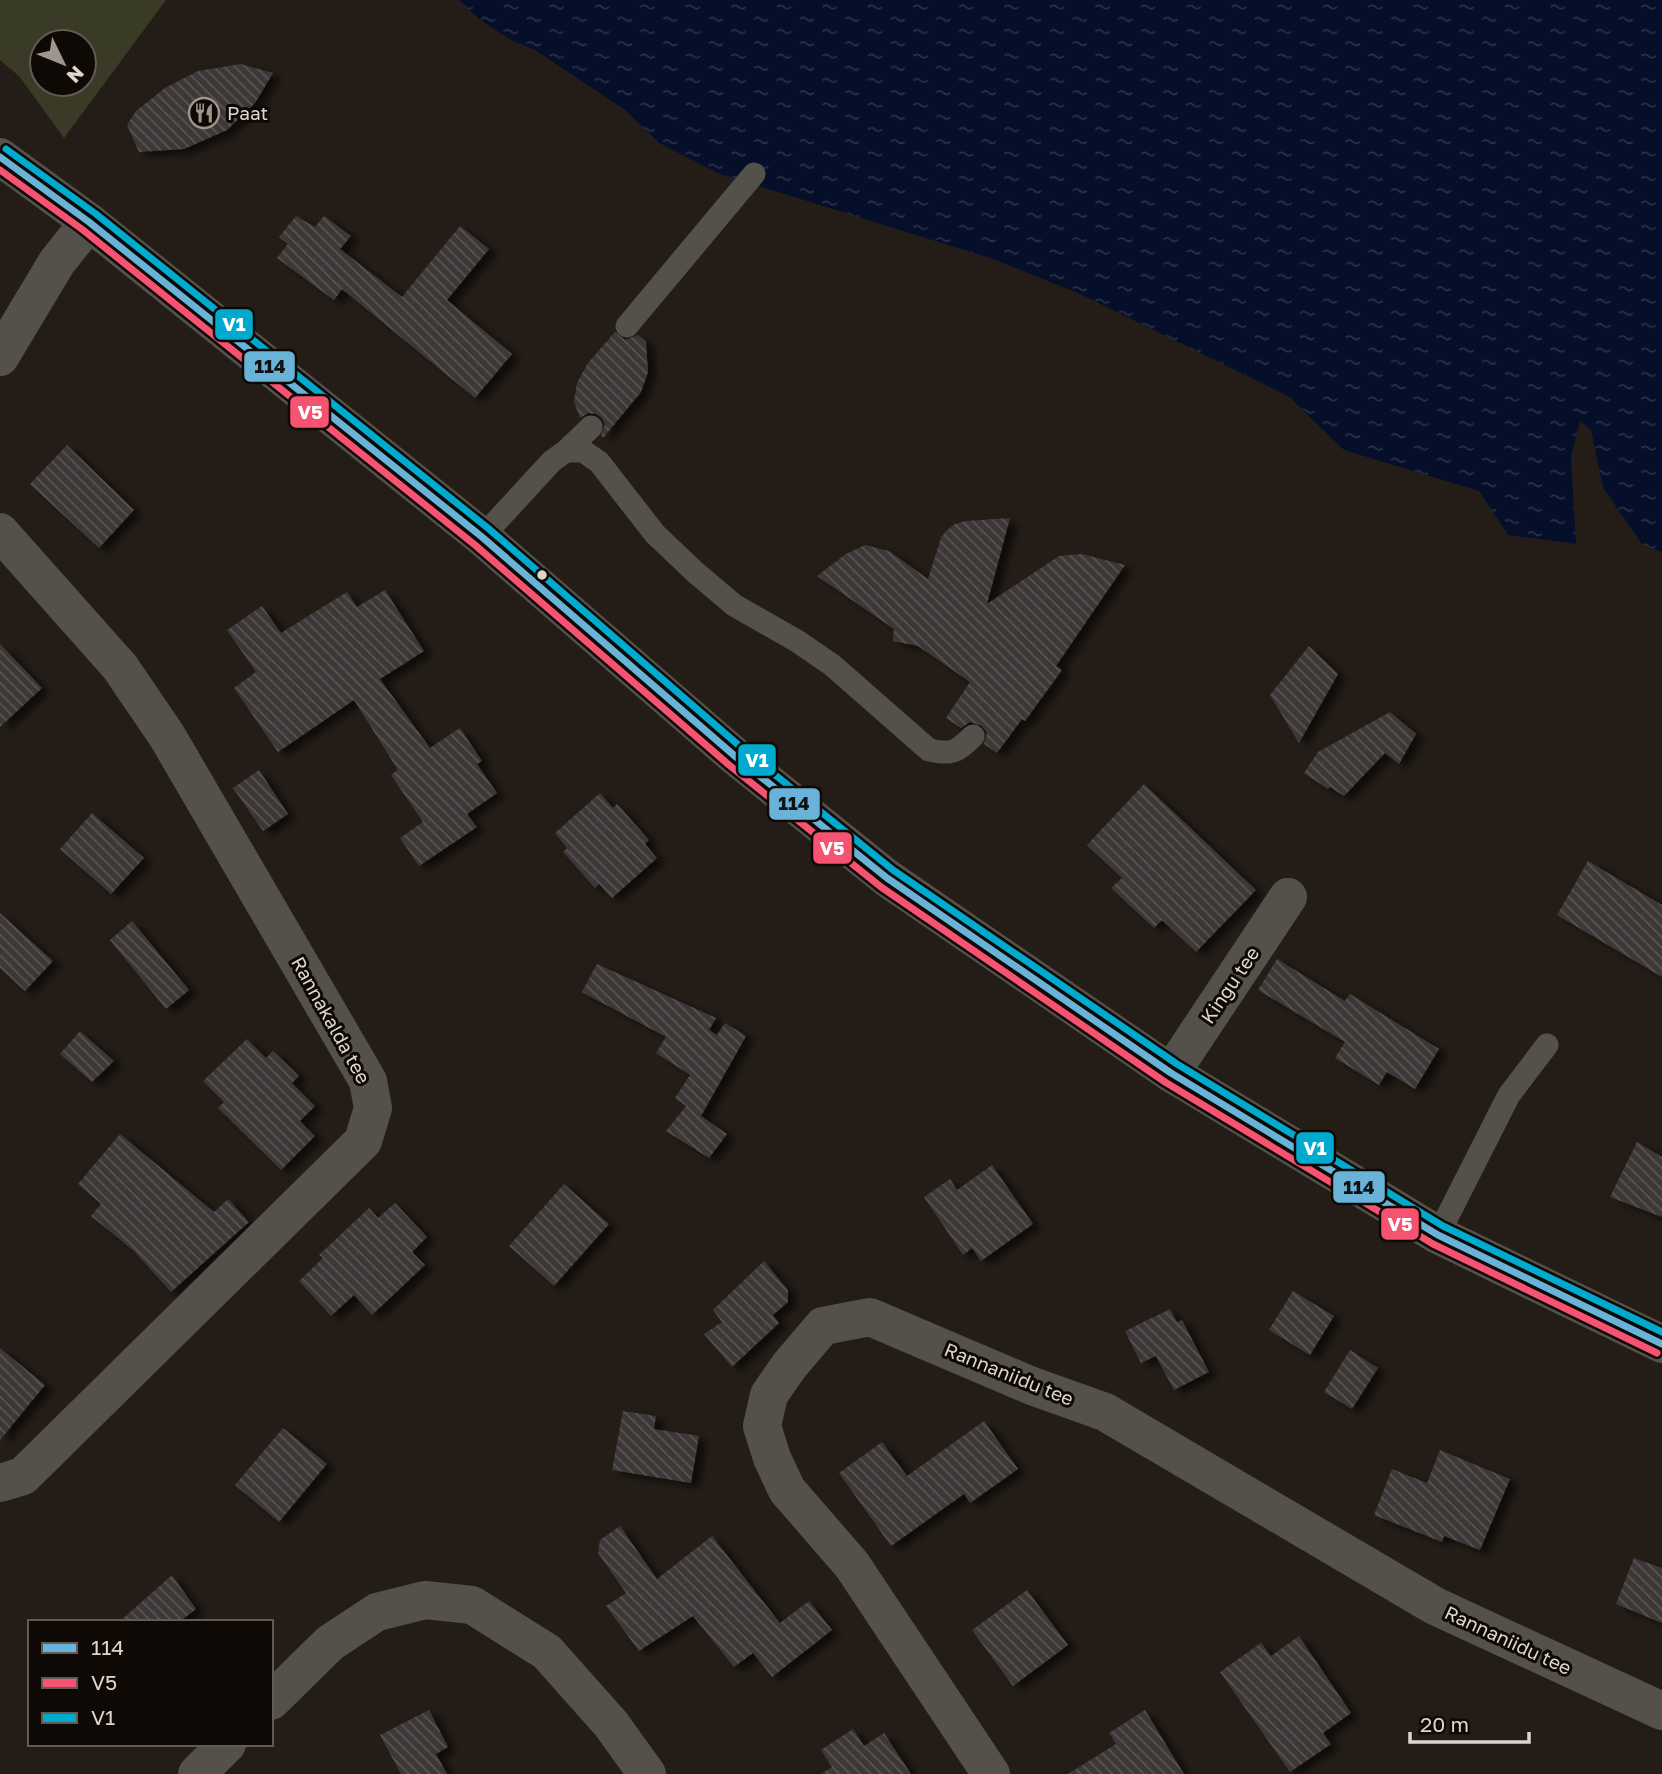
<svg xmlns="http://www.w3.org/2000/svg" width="1662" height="1774" viewBox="0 0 1662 1774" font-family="'Golos Text',sans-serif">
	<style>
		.green { fill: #393b26; fill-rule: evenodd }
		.water { fill: url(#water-ripples) }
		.building { fill: url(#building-back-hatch); filter: url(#shadow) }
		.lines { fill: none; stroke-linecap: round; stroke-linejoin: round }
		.service { stroke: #54504a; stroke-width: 23 }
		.minor { stroke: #54504a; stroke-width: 38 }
		.tertiary { stroke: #54504a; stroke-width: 38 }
		.bus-1-casing { stroke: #0e0905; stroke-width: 12 }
		.bus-2-casing { stroke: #0e0905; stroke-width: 12 }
		.bus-3-casing { stroke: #0e0905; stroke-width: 12 }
		.bus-1 { stroke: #69b3d9; stroke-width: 7 }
		.bus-2 { stroke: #f65372; stroke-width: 7 }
		.bus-3 { stroke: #00a9ce; stroke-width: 7 }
		.bus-dot { fill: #dfd5cd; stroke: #0e0905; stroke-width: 2.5 }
		.labels { text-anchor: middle; stroke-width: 6; stroke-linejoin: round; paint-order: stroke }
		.poi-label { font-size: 19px; fill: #dfd5cd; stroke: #0e0905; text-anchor: start }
		.street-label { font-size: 19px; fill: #dfd5cd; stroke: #0e0905 }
		.line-badge { stroke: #0e0905; stroke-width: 2.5 }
		.badge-label { font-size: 19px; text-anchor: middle; font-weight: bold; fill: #fff }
		.pale-badge-label { font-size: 19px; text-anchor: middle; font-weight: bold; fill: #111 }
	</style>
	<defs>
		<pattern id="water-ripples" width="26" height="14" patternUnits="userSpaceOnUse" patternTransform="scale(1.75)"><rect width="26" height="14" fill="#060f29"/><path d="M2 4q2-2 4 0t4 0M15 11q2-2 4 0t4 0" fill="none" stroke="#2a3147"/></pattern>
		<pattern id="building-back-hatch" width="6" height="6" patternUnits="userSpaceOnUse" patternTransform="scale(1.75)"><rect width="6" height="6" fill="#3e3837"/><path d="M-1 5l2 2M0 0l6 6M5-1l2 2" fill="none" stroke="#595453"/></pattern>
		<filter id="shadow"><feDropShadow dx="8" dy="4.5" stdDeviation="3.5" flood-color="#0009"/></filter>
	</defs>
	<rect width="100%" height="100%" fill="#241d17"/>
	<path class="green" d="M0 0H166L64 138 19 76 0 60ZM42 42H84V84H42Z"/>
	<path class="water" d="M459 0H1662V552L1642 544 1603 488 1591 430 1580 421 1571 456 1576 544 1508 535 1479 491 1344 450 1288 396 1080 294 993 259 720 174 659 143 625 110 535 50 511 40 479 19Z"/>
	<path class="building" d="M241 64 273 73 255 103 227 130 184 149 139 152 127 125 136 111 165 88 198 71Z
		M296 216 315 227 324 216 351 236 340 249 402 297 460 226 489 249 447 300 512 354 475 398 342 289 334 300 277 258 288 244 279 237Z
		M615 332 625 340 638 335 646 342 648 372 641 392 603 438 601 436 605 424 602 418 596 414 588 413 580 418 574 402 577 383 588 363Z
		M67 445 134 510 99 548 30 484Z
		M1010 518 987 604 1059 556 1082 554 1125 565 1056 666 1062 670 1025 721 1022 719 997 753 984 744 987 733 982 726 970 722 961 728 946 718 970 682 918 646 893 641 894 629 817 576 846 554 865 545 889 551 928 579 941 538 946 531 955 524 966 521Z
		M385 590 424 651 380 679 430 748 460 728 482 761 477 764 497 793 467 814 477 827 419 866 400 838 423 822 391 775 398 770 354 700 278 752 234 688 256 672 227 630 262 606 281 633 347 592 357 607Z
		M0 644 42 688 0 727Z
		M1309 646 1338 674 1299 743 1270 695Z
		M1390 712 1416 734 1399 764 1385 753 1344 796 1330 787 1328 789 1304 773 1318 752Z
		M259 770 288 814 263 831 233 788Z
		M1144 784 1256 890 1196 952 1162 920 1154 928 1111 888 1122 878 1087 845Z
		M600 793 613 808 617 804 649 840 645 844 657 858 612 898 599 884 595 888 563 852 567 848 555 833Z
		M92 813 144 858 111 894 60 849Z
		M1588 861 1662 905V977L1557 915Z
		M0 913 53 961 25 991 0 968Z
		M132 921 189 990 166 1009 110 940Z
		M1277 959 1345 1001 1350 994 1439 1049 1415 1089 1387 1072 1379 1085 1335 1058 1345 1042 1258 990Z
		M597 964 716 1018 709 1030 717 1035 725 1023 746 1036 701 1116 727 1134 709 1158 666 1131 686 1106 675 1098 690 1075 656 1053 666 1037 582 992Z
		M80 1031 114 1061 92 1082 60 1054Z
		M247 1039 266 1058 273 1051 299 1076 292 1083 315 1106 300 1121 315 1136 281 1170 218 1108 224 1102 203 1081Z
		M120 1134 214 1212 228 1199 249 1222 171 1292 134 1251 91 1216 101 1204 78 1184Z
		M1637 1142 1662 1157V1217L1610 1197Z
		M992 1165 1033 1224 981 1261 972 1248 963 1255 924 1197 950 1179 957 1190Z
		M564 1184 609 1224 554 1286 509 1246Z
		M395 1203 427 1237 412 1252 425 1265 372 1315 354 1295 331 1316 299 1281 323 1258 319 1255 369 1208 378 1218Z
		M764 1261 788 1290V1302L773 1315 779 1323 732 1367 704 1334 722 1322 713 1310Z
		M1293 1291 1334 1316 1310 1355 1269 1330Z
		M1170 1309 1177 1322 1182 1320 1209 1372 1174 1390 1156 1356 1141 1363 1125 1331Z
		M0 1348 45 1385 0 1440Z
		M1350 1350 1378 1368 1352 1409 1324 1392Z
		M623 1411 656 1416 654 1429 699 1436 691 1483 612 1470Z
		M984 1421 1018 1469 970 1503 964 1494 891 1546 839 1473 882 1442 907 1476Z
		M283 1428 327 1464 279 1522 235 1485Z
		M1440 1450 1510 1479 1480 1550 1444 1536 1442 1542 1374 1515 1392 1469 1427 1483Z
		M620 1526 657 1579 712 1536 780 1623 809 1601 832 1630 772 1677 753 1653 734 1667 693 1616 639 1651 606 1606 626 1593 598 1553 600 1540Z
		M1634 1558 1662 1568V1623L1616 1604Z
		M172 1575 196 1609 179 1622H119Z
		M1027 1590 1068 1645 1013 1686 972 1630Z
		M1299 1636 1351 1713 1323 1733 1331 1744 1290 1772 1220 1672 1261 1643 1271 1656Z
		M429 1710 448 1747 436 1754 447 1774H401L380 1735Z
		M1145 1710 1184 1774H1068L1116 1744 1109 1733Z
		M853 1729 864 1746 884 1733 911 1774H821L832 1767 821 1750Z"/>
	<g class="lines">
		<path class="service" d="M627 326 754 174
			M566 451 591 427
			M482 537 552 461 566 451H583L599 462 655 534 695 572 734 605 797 641 832 665 929 750C952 755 957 752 973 736
			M1438 1235 1509 1095 1547 1045"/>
		<path class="minor" d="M0 357 57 262 89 222
			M0 532 120 667 167 736 368 1081 373 1108 363 1141 23 1476 0 1483
			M1171 1073 1288 897
			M271 1701 330 1643 377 1612 425 1600 472 1605 547 1652 611 1724 647 1774
			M197 1774 227 1744
			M991 1774 852 1565 787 1490 772 1458 762 1426 769 1395 789 1366 823 1326 870 1317 1032 1386 1105 1412 1435 1606 1662 1711"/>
		<path class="tertiary" d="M0 157 89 222 482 537 736 757 887 878 1171 1073 1438 1235 1662 1344"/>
		<g class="bus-1-casing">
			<path id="bus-1" d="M0 157 89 222 482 537 736 757 887 878 1171 1073 1438 1235 1662 1344"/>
		</g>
		<g class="bus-2-casing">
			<path id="bus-2" d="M0 170 83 230 475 545 729 765 881 887 1165 1082 1433 1244 1657 1353"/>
		</g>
		<g class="bus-3-casing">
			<path id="bus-3" d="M6 149 96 214 489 529 743 749 893 870 1177 1064 1443 1226 1662 1332"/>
		</g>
		<use href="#bus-1" class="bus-1"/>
		<use href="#bus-2" class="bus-2"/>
		<use href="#bus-3" class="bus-3"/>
	</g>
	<defs>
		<g id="restaurant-ring" transform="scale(1.575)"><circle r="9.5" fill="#0e0905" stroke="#9e958d" stroke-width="1.5"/><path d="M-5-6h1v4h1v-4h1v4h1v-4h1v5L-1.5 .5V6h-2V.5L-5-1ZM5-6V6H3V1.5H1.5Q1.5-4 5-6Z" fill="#9e958d"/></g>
	</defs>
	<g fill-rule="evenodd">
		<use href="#restaurant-ring" x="204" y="113"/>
	</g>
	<circle class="bus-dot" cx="542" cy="575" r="6"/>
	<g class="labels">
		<g class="poi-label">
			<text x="227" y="120">Paat</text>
		</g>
		<g class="street-label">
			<text transform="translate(1230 985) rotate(-56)" y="7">Kingu tee</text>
			<text transform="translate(331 1020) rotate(61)" y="7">Rannakalda tee</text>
			<text transform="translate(1009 1374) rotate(22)" y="7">Rannaniidu tee</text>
			<text transform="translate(1508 1640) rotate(25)" y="7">Rannaniidu tee</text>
		</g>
	</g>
	<g class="line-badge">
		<rect x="214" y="308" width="40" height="33" rx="7" fill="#00a9ce"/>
		<rect x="243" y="350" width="53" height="33" rx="7" fill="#69b3d9"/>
		<rect x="289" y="395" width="41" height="34" rx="7" fill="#f65372"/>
		<rect x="737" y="743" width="40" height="34" rx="7" fill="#00a9ce"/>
		<rect x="768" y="787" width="53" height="34" rx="7" fill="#69b3d9"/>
		<rect x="812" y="831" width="41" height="34" rx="7" fill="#f65372"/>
		<rect x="1295" y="1131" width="40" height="34" rx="7" fill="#00a9ce"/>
		<rect x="1332" y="1170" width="54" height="34" rx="7" fill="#69b3d9"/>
		<rect x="1380" y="1207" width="40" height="34" rx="7" fill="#f65372"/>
	</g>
	<g class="badge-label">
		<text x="234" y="331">V1</text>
		<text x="310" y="419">V5</text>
		<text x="757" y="767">V1</text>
		<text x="832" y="855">V5</text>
		<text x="1315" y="1155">V1</text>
		<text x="1400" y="1231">V5</text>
	</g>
	<g class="pale-badge-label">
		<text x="270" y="373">114</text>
		<text x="794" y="810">114</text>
		<text x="1359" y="1194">114</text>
	</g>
	<rect x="28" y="1620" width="245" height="126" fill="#0e0905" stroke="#625b55" stroke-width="2"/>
	<rect x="42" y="1643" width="35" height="10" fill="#69b3d9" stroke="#625b55" stroke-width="2"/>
	<text x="91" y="1655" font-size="21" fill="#dfd5cd">114</text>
	<rect x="42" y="1678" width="35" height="10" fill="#f65372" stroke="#625b55" stroke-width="2"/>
	<text x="91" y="1690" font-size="21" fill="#dfd5cd">V5</text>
	<rect x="42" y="1713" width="35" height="10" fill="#00a9ce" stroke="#625b55" stroke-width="2"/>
	<text x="91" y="1725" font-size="21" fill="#dfd5cd">V1</text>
	<g transform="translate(63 63) rotate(133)"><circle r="33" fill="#0e0905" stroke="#625b55" stroke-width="2"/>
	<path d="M0-5L12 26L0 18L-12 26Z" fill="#9e958d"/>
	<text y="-10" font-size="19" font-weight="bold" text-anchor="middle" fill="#dfd5cd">N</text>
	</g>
	<path d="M1410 1732v10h119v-10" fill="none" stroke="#dfd5cd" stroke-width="3.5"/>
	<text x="1420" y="1732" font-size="21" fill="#dfd5cd" stroke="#0e0905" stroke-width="5" paint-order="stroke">20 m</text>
</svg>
